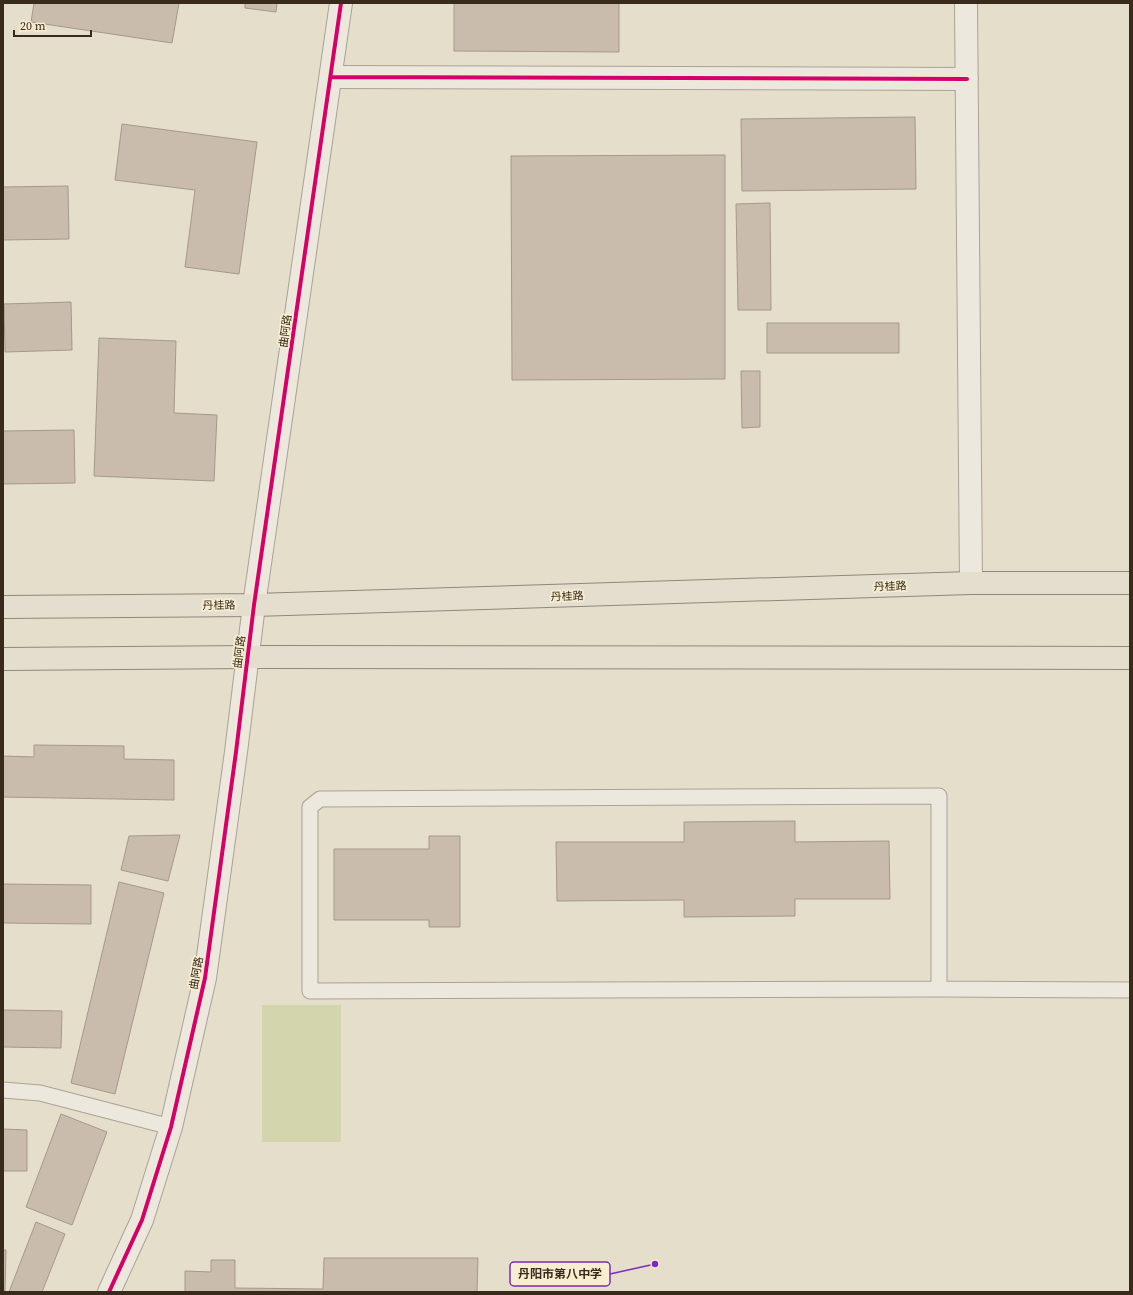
<svg xmlns="http://www.w3.org/2000/svg" width="1133" height="1295" viewBox="0 0 1133 1295" font-family="'Source Serif 4','Noto Sans SC',serif">
	<style>
		.green { fill: #d3d5ac }
		.building { fill: #c9bcac; stroke: #a5998a }
		.lines { fill: none; stroke-linecap: round; stroke-linejoin: round }
		.service-casing { stroke: #aaa294; stroke-width: 17 }
		.minor-casing { stroke: #aaa294; stroke-width: 24 }
		.tertiary-casing { stroke: #aaa294; stroke-width: 24 }
		.primary-casing { stroke: #8f887b; stroke-width: 24 }
		.service { stroke: #ece8dd; stroke-width: 15 }
		.minor { stroke: #ece8dd; stroke-width: 22 }
		.tertiary { stroke: #ece8dd; stroke-width: 22 }
		.primary { stroke: #e4dece; stroke-width: 22 }
		.cycleway-casing { stroke: #f7edd0; stroke-width: 6 }
		.cycleway { stroke: #d6006c; stroke-width: 4 }
		.labels { text-anchor: middle; stroke-width: 3.5; stroke-linejoin: round; paint-order: stroke }
		.street-label { font-size: 11px; fill: #382b1c; stroke: #f7edd0 }
		.leader { fill: none; stroke: #7b2cbf; stroke-width: 1.5 }
		.callout-dot { fill: #7b2cbf; stroke: #f7edd0; stroke-width: 1.5 }
		.callout { fill: #f7edd0; stroke: #7b2cbf; stroke-width: 1.5 }
		.callout-label { font-size: 12px; text-anchor: middle; font-weight: bold; fill: #382b1c }
	</style>
	<rect width="100%" height="100%" fill="#e5decb"/>
	<path class="green" d="M262 1005H341V1142H262Z"/>
	<path class="building" d="M34 3H179L172 43 31 22Z
		M245 3H277L276 12 245 8Z
		M454 3H619V52L454 51Z
		M915 117 916 189 742 191 741 119Z
		M122 124 257 142 239 274 185 267 195 190 115 180Z
		M725 155V379L512 380 511 156Z
		M68 186 69 239 3 240V187Z
		M770 203 771 310H738L736 204Z
		M71 302 72 350 5 352 4 304Z
		M767 323H899V353H767Z
		M99 338 176 341 174 413 217 415 214 481 94 476Z
		M741 371H760V427L742 428Z
		M74 430 75 483 3 484V431Z
		M34 745 124 746V759L174 760V800L3 797V756L34 757Z
		M795 821V842L889 841 890 899H795V916L684 917V900L557 901 556 842H684V822Z
		M180 835 168 881 121 870 129 836Z
		M429 836H460V927H429V920H334V849H429Z
		M119 882 164 893 115 1094 71 1083Z
		M3 884 91 885V924L3 923Z
		M3 1010 62 1011 61 1048 3 1047Z
		M61 1114 107 1132 72 1225 26 1207Z
		M3 1129 27 1130V1171H3Z
		M36 1222 65 1234 42 1292H9Z
		M3 1250H6L5 1292H3Z
		M324 1258H478L477 1292H185V1271L211 1272V1260H235V1288L323 1289Z"/>
	<g class="lines">
		<g class="service-casing">
			<path id="service" d="M939 989V796L320 799 310 807V991L939 989 1130 990
				M3 1090 40 1093 171 1127"/>
		</g>
		<g class="minor-casing">
			<path id="minor" d="M966 3 971 583
				M331 77 967 79"/>
		</g>
		<g class="tertiary-casing">
			<path id="tertiary" d="M109 1292 142 1220 171 1127 205 978 236 752 254 605 341 3"/>
		</g>
		<g class="primary-casing">
			<path id="primary" d="M3 607 254 605 971 583H1130
				M3 659 248 657 1130 658"/>
		</g>
		<use href="#service" class="service"/>
		<use href="#minor" class="minor"/>
		<use href="#tertiary" class="tertiary"/>
		<use href="#primary" class="primary"/>
		<g class="cycleway-casing">
			<path id="cycleway" d="M331 77 967 79
				M109 1292 142 1220 171 1127 205 978 236 752 254 605 341 3"/>
		</g>
		<use href="#cycleway" class="cycleway"/>
	</g>
	<g class="labels">
		<g class="street-label">
			<text transform="translate(285 331) rotate(-82)" y="4">曲阿路</text>
			<text transform="translate(890 586) rotate(-2)" y="4">丹桂路</text>
			<text transform="translate(567 596) rotate(-2)" y="4">丹桂路</text>
			<text transform="translate(219 605) rotate(-1)" y="4">丹桂路</text>
			<text transform="translate(239 652) rotate(-83)" y="4">曲阿路</text>
			<text transform="translate(196 973) rotate(-80)" y="4">曲阿路</text>
		</g>
	</g>
	<path class="leader" d="M655 1264L610 1274"/>
	<circle class="callout-dot" cx="655" cy="1264" r="4"/>
	<rect class="callout" x="510" y="1262" width="100" height="24" rx="4"/>
	<g class="callout-label">
		<text x="560" y="1278">丹阳市第八中学</text>
	</g>
	<rect width="1133" height="1295" fill="none" stroke="#382b1c" stroke-width="8"/>
	<path d="M14 30v6h77v-6" fill="none" stroke="#382b1c" stroke-width="2"/>
	<text x="20" y="30" font-size="12" fill="#382b1c" stroke="#f7edd0" stroke-width="3" paint-order="stroke">20 m</text>
</svg>
